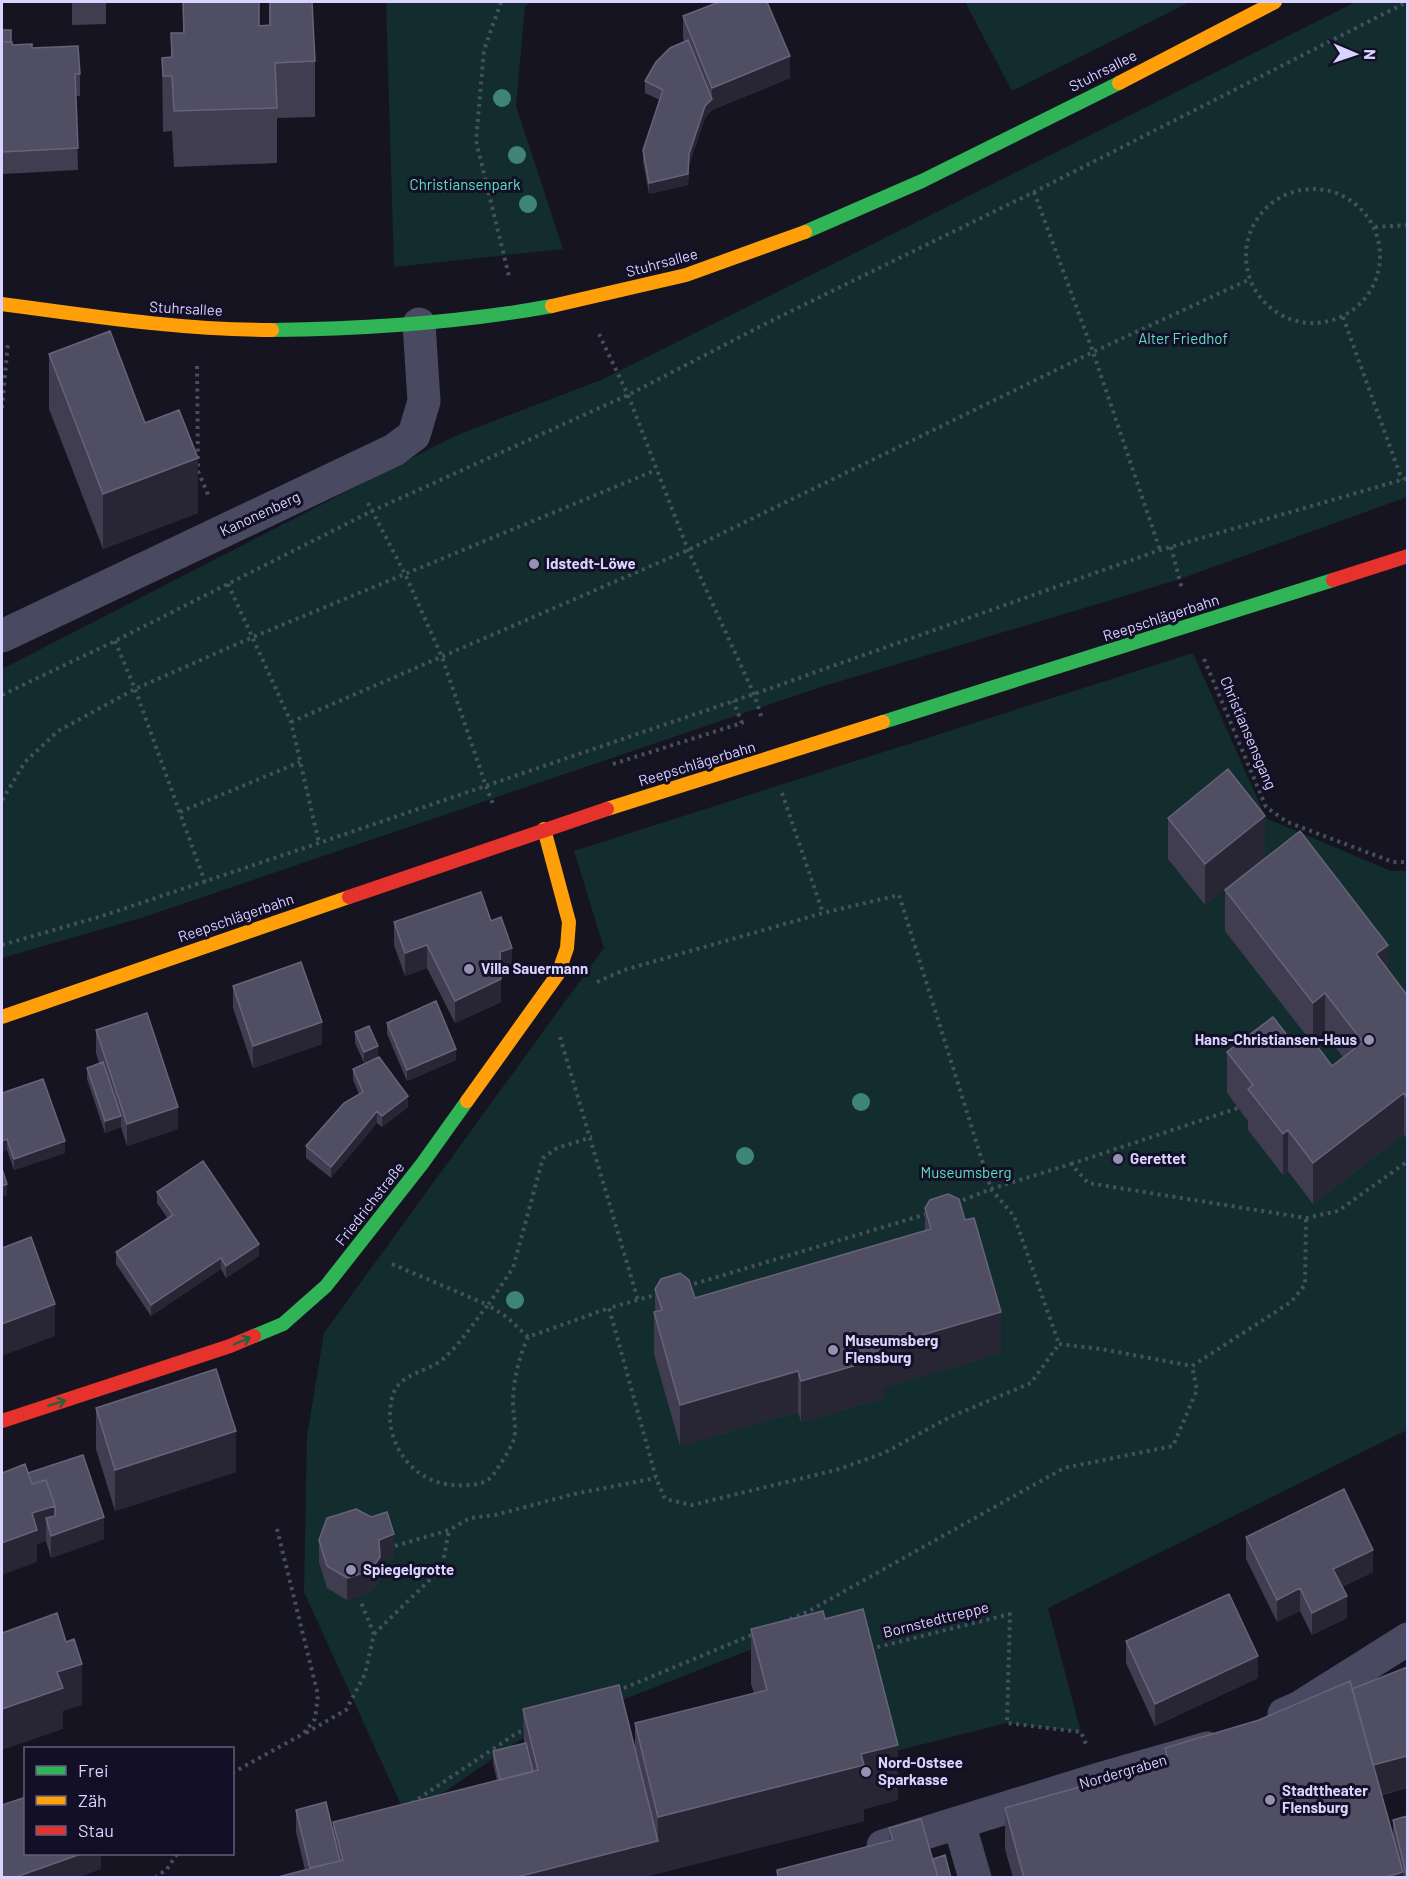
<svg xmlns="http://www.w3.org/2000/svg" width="1409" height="1879" viewBox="0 0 1409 1879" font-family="Barlow,sans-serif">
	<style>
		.green { fill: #132c2d }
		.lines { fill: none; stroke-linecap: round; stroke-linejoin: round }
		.path { stroke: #44505f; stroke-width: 4; stroke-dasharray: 3 4.5; stroke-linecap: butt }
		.street { stroke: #4a4962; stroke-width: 33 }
		.fast { stroke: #30b455; stroke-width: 14 }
		.slow { stroke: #ff9f0a; stroke-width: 14 }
		.jam { stroke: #e5322d; stroke-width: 14 }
		.tree { fill: #3e8478 }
		.wall { fill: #403d50; fill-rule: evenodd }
		.shaded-wall { fill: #282635 }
		.building { fill: #504e63; stroke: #66637b; stroke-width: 1.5 }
		.oneway { stroke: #22623e }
		.poi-dot { fill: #9591b1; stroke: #130f26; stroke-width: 2 }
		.labels { text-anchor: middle; stroke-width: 6; stroke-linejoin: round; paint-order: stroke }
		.street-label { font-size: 15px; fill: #d9d4ff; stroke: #130f26 }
		.park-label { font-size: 15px; fill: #5fe0c0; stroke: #130f26 }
		.poi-label { font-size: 15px; font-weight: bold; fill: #d9d4ff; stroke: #130f26; text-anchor: start }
	</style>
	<rect width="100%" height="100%" fill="#161421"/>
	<path class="green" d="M386 2H532L525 6 516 106 563 249 394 267Z
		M965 2H1190L1012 91Z
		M1356 2H1407V497L1177 580 821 687 141 918 2 958V669L435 446 462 433 601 380Z
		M1193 653 1266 818 1391 871H1407V1430L1048 1608 1081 1732 1007 1723 892 1752 796 1632 520 1740 407 1818 304 1592 307 1436 324 1333 604 948 574 851Z"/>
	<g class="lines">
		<path class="path" d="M501 2 484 50 476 141 509 276
			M1246 256a67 67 0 1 1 134 0a67 67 0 1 1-134 0Z
			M1034 192 1093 352 1160 550
			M1375 227 1408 225
			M1343 317 1402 480
			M599 334 628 395 688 550 754 694 762 719
			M197 366 198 471 209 497
			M2 408 8 342
			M368 503 405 574 442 657 486 786 493 804 495 803
			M1171 547 1182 589
			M228 584 291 722 319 843
			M115 641 135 689 205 882
			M1204 659 1266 807 1287 822 1393 862H1408
			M2 695 115 641 372 511 628 395 769 322 1034 192 1407 2
			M291 722 688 550 1093 352 1248 280
			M613 764 742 723 733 701
			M782 793 823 913
			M2 800 25 762 58 731 135 689 253 637 656 470
			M180 812 300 762
			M2 945 102 916 319 843 754 694 1160 550 1408 478
			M597 982 624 970 823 913 899 895 991 1189 1014 1216 1059 1344
			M560 1037 638 1300
			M1071 1164 1238 1108
			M956 1203 991 1189 1071 1164 1088 1183 1306 1218 1338 1211 1408 1161
			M392 1264 488 1305 513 1268 543 1158 557 1148 592 1137
			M687 1286 930 1213
			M659 1294 609 1308 656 1478 665 1499 692 1505 836 1470 884 1453 950 1417 1031 1383 1059 1344
			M528 1337 508 1318 488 1305C474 1322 461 1343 444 1358 428 1373 398 1372 392 1398 381 1444 416 1489 464 1485 475 1485 486 1484 493 1475 500 1465 510 1450 514 1439 517 1427 513 1415 513 1403 513 1381 519 1357 528 1337L609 1308
			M1059 1344 1101 1349 1192 1366 1291 1302 1305 1285 1306 1218
			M395 1546 449 1530 470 1518 495 1515 574 1494 656 1478
			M783 1622 809 1611 1064 1468 1173 1446 1197 1390 1192 1366
			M374 1634 442 1568 449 1530
			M870 1649 1010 1614 1007 1723 1081 1732 1086 1744
			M617 1691 754 1634
			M306 1733 346 1710 365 1674 374 1634 360 1600
			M232 1773 303 1734 315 1719 318 1695 276 1525
			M412 1803 517 1733 527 1729
			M155 1878 167 1869 177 1854"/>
		<path class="street" d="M2 636 394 450 414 435 424 401 419 324
			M1284 1714 1300 1707 1408 1639
			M959 1823 975 1878
			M883 1846 1099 1779 1207 1748"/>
		<path class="fast" d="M805 232 922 181 1119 83
			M272 330C366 329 459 323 552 306
			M883 722 1333 580
			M254 1336 283 1324 326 1286 422 1164 467 1101"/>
		<path class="slow" d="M1119 83 1275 2
			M2 304C92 316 181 330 272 330
			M552 306 686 275 805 232
			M607 809 883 722
			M2 1017 349 897
			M467 1101 558 974 567 948 569 922 544 829"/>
		<path class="jam" d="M1333 580 1408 556
			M349 897 607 809
			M2 1421 230 1346 254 1336"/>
	</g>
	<g class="tree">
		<circle cx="502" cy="98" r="9"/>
		<circle cx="517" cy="155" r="9"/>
		<circle cx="528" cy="204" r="9"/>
		<circle cx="861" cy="1102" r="9"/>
		<circle cx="745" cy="1156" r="9"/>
		<circle cx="515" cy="1300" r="9"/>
	</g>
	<path class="wall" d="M72 2H106V24L72 25Z
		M183 2 259 26 269 25V2L315 61V117L277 118V163L174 167 172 131 163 132 162 58 171 57V33H183Z
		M683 16 790 78 712 110 705 118 689 165 688 185 649 194 643 161V150L660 100 645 93V81L684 42 683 38Z
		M2 30 12 45 32 48 80 74V96H76L78 170 2 174Z
		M49 354 145 423 198 513 103 549 49 409Z
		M1168 818 1265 857 1205 905 1168 859Z
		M1225 890 1407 995V1140L1404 1134 1313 1204 1288 1171 1283 1175 1248 1130V1121L1227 1093V1052L1297 1048 1309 1039 1225 931ZM1325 1034 1343 1057 1332 1066 1314 1042Z
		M491 921 512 970 501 974V1002L455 1023 427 968 405 976 394 945V922Z
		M233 986 322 1044 253 1068 233 1008Z
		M387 1023 456 1060 407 1081 387 1034Z
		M96 1030 178 1129 127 1146 121 1127 105 1133 87 1079V1068L99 1063 96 1053Z
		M355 1032 378 1057 364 1063 355 1043Z
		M353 1069 408 1107 382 1127 377 1123 331 1178 306 1158V1146L359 1094 353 1080Z
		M2 1093 65 1153 14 1170 7 1150Z
		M157 1192 259 1256 226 1278 221 1269 151 1316 116 1264V1252L168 1219 157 1203Z
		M925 1208 1001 1353 884 1387V1398L843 1410 801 1422 798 1412 680 1446 654 1354V1312H655V1289L695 1298 925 1230Z
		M96 1408 236 1472 115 1511 96 1449Z
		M28 1473 104 1539 51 1558 46 1541 37 1544V1562Z
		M1246 1537 1373 1572 1342 1587 1347 1618 1312 1635 1300 1611 1277 1622 1246 1559Z
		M319 1540 394 1556 380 1562V1579L370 1593 347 1600 327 1588 319 1562Z
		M825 1619 898 1800 864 1809V1821L640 1878H274L305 1870 296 1832V1810L333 1831V1822L497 1781 493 1763V1751L524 1744 523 1709 635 1748V1723L754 1693 751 1684V1629Z
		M1126 1641 1258 1678 1155 1726 1126 1663Z
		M1407 1667V1788L1382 1795 1393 1834V1820L1407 1878H1013L1005 1849V1808L1165 1763V1748L1259 1720 1352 1689Z
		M889 1828 933 1859 951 1878H777V1870L889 1841Z"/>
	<path class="shaded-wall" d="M790 56V78L712 110 705 118 689 165 688 185 649 194V183L689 154 705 106 712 99V88Z
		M198 458V513L103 549V494Z
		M1265 816V857L1205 905V864Z
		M427 945V968L405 976V953Z
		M1388 945V986L1376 954Z
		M512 948V970L500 974V952Z
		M501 979V1002L455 1023V1001Z
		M1325 993V1034L1313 1044V1003Z
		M322 1022V1044L253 1068V1046Z
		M378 1046V1057L364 1063V1052Z
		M456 1049V1060L407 1081V1070Z
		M1404 1093V1134L1313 1204V1163Z
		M408 1096V1107L382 1127V1116Z
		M178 1107V1129L127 1146V1124Z
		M377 1111V1123L331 1178V1167Z
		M121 1116V1127L105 1133V1121Z
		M1288 1130V1171L1283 1175V1134Z
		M7 1139V1150L2 1152V1141Z
		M65 1141V1153L14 1170V1159Z
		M7 1184V1196L2 1197V1186Z
		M259 1244V1256L226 1278V1266Z
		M221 1258V1269L151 1316V1305Z
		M55 1304V1336L2 1356V1324Z
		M1001 1312V1353L884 1387V1398L801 1422V1381L881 1347Z
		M798 1371V1412L680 1446V1405Z
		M236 1431V1472L115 1511V1470Z
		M32 1495 55 1506 104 1517V1539L51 1558V1536L46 1518V1541L37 1544V1562L2 1575V1543Z
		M394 1534V1556L380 1562V1579L370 1593 347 1600V1578L379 1540Z
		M1373 1550V1572L1333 1591V1569Z
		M1300 1588V1611L1277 1622V1600Z
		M1347 1596V1618L1312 1635V1613Z
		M1258 1656V1678L1155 1726V1704Z
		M82 1664V1705L63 1711V1729L2 1750V1709L57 1672Z
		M898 1745V1800L864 1809V1821L640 1878H513L658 1841V1817L861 1754Z
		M1407 1756V1788L1371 1797V1765Z
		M77 1854H101V1869L83 1876V1878H13Z
		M1403 1872V1878H1383Z"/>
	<path class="building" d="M183 2H259V26L270 25V2H312L315 61 275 63 277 108 174 111 172 76H163L162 58 172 57 171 33H184Z
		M719 2H767L790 56 712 88 683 16Z
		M2 30H11V42H2Z
		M688 40 712 99 705 106 689 154 688 174 649 183 643 150 663 90 645 81 656 62 670 48Z
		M2 42H12V45L32 44V48L78 46 80 74H75L78 148 2 152Z
		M110 331 145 423 179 410 198 458 103 494 49 354Z
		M1228 769 1265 816 1205 864 1168 818Z
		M1300 831 1388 945 1376 954 1407 995V1098L1404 1093 1313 1163 1288 1130 1283 1134 1248 1089 1253 1085 1227 1052 1273 1017 1297 1048 1311 1038 1332 1066 1363 1042 1325 993 1313 1003 1225 890Z
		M481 892 491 921 501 917 512 948 500 952 501 979 455 1001 427 945 405 953 394 922Z
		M301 962 322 1022 253 1046 233 986Z
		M436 1001 456 1049 407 1070 387 1023Z
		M147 1013 178 1107 127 1124 96 1030Z
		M369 1026 378 1046 364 1052 355 1032Z
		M379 1057 408 1096 382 1116 377 1111 331 1167 306 1146 344 1103 363 1092 353 1069Z
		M103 1062 121 1116 105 1121 87 1068Z
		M43 1079 65 1141 14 1159 7 1139 2 1141V1093Z
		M203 1161 259 1244 226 1266 221 1258 151 1305 116 1252 173 1215 157 1192Z
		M2 1169 7 1184 2 1186Z
		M948 1194 959 1199 965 1220 974 1218 1001 1312 881 1347 884 1357 843 1369 801 1381 798 1371 680 1405 654 1312 662 1310 655 1289 661 1279 680 1273 689 1280 695 1298 931 1229 925 1208 930 1200Z
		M31 1237 55 1304 2 1324V1248Z
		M216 1369 236 1431 115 1470 96 1408Z
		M83 1455 104 1517 51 1536 46 1518 55 1516V1506L46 1480 32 1484 28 1473Z
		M25 1464 32 1484 46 1480 55 1506 32 1513 37 1530 2 1543V1473Z
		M1344 1489 1373 1550 1333 1569 1347 1596 1312 1613 1300 1588 1277 1600 1246 1537Z
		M356 1509 371 1517 387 1512 394 1534 379 1540 380 1557 370 1571 347 1578 327 1566 319 1540 327 1518Z
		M1229 1594 1258 1656 1155 1704 1126 1641Z
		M863 1609 898 1745 861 1754 864 1765 658 1817 635 1723 767 1690 751 1629 823 1611 825 1619Z
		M57 1613 66 1642 74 1639 82 1664 57 1672 63 1688 2 1709V1633Z
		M1407 1667V1756L1373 1765 1352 1689Z
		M1350 1681 1403 1872 1383 1878H1024L1005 1808 1168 1762 1165 1748 1259 1720Z
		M619 1685 658 1841 513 1878H274L343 1860 333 1822 538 1770 523 1709Z
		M526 1743 533 1772 500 1780 493 1751Z
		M26 1797V1854H81L13 1878H2V1805Z
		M326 1802 340 1861 310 1868 296 1810Z
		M1407 1816V1878L1393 1820Z
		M921 1819 938 1878H778L777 1870 893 1840 889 1828Z
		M945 1855 951 1878H938L933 1859Z"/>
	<defs><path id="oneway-shaft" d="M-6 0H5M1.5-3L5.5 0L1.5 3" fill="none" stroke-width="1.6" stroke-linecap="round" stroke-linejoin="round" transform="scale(1.5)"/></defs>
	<g class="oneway">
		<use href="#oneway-shaft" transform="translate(242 1341) rotate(-23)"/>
		<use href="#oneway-shaft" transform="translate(57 1403) rotate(-17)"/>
	</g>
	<g class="poi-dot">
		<circle cx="534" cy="564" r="6"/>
		<circle cx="469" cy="969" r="6"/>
		<circle cx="1369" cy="1040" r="6"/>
		<circle cx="1118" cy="1159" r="6"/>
		<circle cx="833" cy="1350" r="6"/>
		<circle cx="351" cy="1570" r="6"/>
		<circle cx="866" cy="1772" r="6"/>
		<circle cx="1270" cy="1800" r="6"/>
	</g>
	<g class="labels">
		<g class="street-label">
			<text transform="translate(1103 71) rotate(-27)" y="5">Stuhrsallee</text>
			<text transform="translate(662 263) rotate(-15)" y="5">Stuhrsallee</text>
			<text transform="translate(186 309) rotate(3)" y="5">Stuhrsallee</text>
			<text transform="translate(260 514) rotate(-25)" y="5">Kanonenberg</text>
			<text transform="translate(1161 618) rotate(-18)" y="5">Reepschlägerbahn</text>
			<text transform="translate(1248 733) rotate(67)" y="5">Christiansensgang</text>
			<text transform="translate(697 764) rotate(-17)" y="5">Reepschlägerbahn</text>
			<text transform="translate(236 918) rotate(-19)" y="5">Reepschlägerbahn</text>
			<text transform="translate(370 1204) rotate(-52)" y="5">Friedrichstraße</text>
			<text transform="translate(936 1620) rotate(-14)" y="5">Bornstedttreppe</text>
			<text transform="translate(1123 1772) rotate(-16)" y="5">Nordergraben</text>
		</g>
		<g class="park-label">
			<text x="465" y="190">Christiansenpark</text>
			<text x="1183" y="344">Alter Friedhof</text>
			<text x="966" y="1178">Museumsberg</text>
		</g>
		<g class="poi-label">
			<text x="546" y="569">Idstedt-Löwe</text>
			<text x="481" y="974">Villa Sauermann</text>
			<text x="1357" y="1045" text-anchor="end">Hans-Christiansen-Haus</text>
			<text x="1130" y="1164">Gerettet</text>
			<text x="845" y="1346">Museumsberg<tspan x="845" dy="17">Flensburg</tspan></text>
			<text x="363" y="1575">Spiegelgrotte</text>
			<text x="878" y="1768">Nord-Ostsee<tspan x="878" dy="17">Sparkasse</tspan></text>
			<text x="1282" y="1796">Stadttheater<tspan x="1282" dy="17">Flensburg</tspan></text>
		</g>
	</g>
	<rect width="1409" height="1879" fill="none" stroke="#d9d4ff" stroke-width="6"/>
	<rect x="24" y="1747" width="210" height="108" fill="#130f26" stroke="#625e7d" stroke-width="1.5"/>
	<rect x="36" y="1766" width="30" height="9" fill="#30b455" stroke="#625e7d" stroke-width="1.5"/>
	<text x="78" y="1777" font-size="18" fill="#d9d4ff">Frei</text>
	<rect x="36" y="1796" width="30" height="9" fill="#ff9f0a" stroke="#625e7d" stroke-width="1.5"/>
	<text x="78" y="1807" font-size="18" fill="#d9d4ff">Zäh</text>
	<rect x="36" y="1826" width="30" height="9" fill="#e5322d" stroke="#625e7d" stroke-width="1.5"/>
	<text x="78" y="1837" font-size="18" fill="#d9d4ff">Stau</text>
	<g transform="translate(1355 54) rotate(92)" stroke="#130f26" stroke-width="4.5" paint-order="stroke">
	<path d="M0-4.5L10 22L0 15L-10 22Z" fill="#d9d4ff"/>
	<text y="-9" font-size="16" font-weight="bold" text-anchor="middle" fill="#d9d4ff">N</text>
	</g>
</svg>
